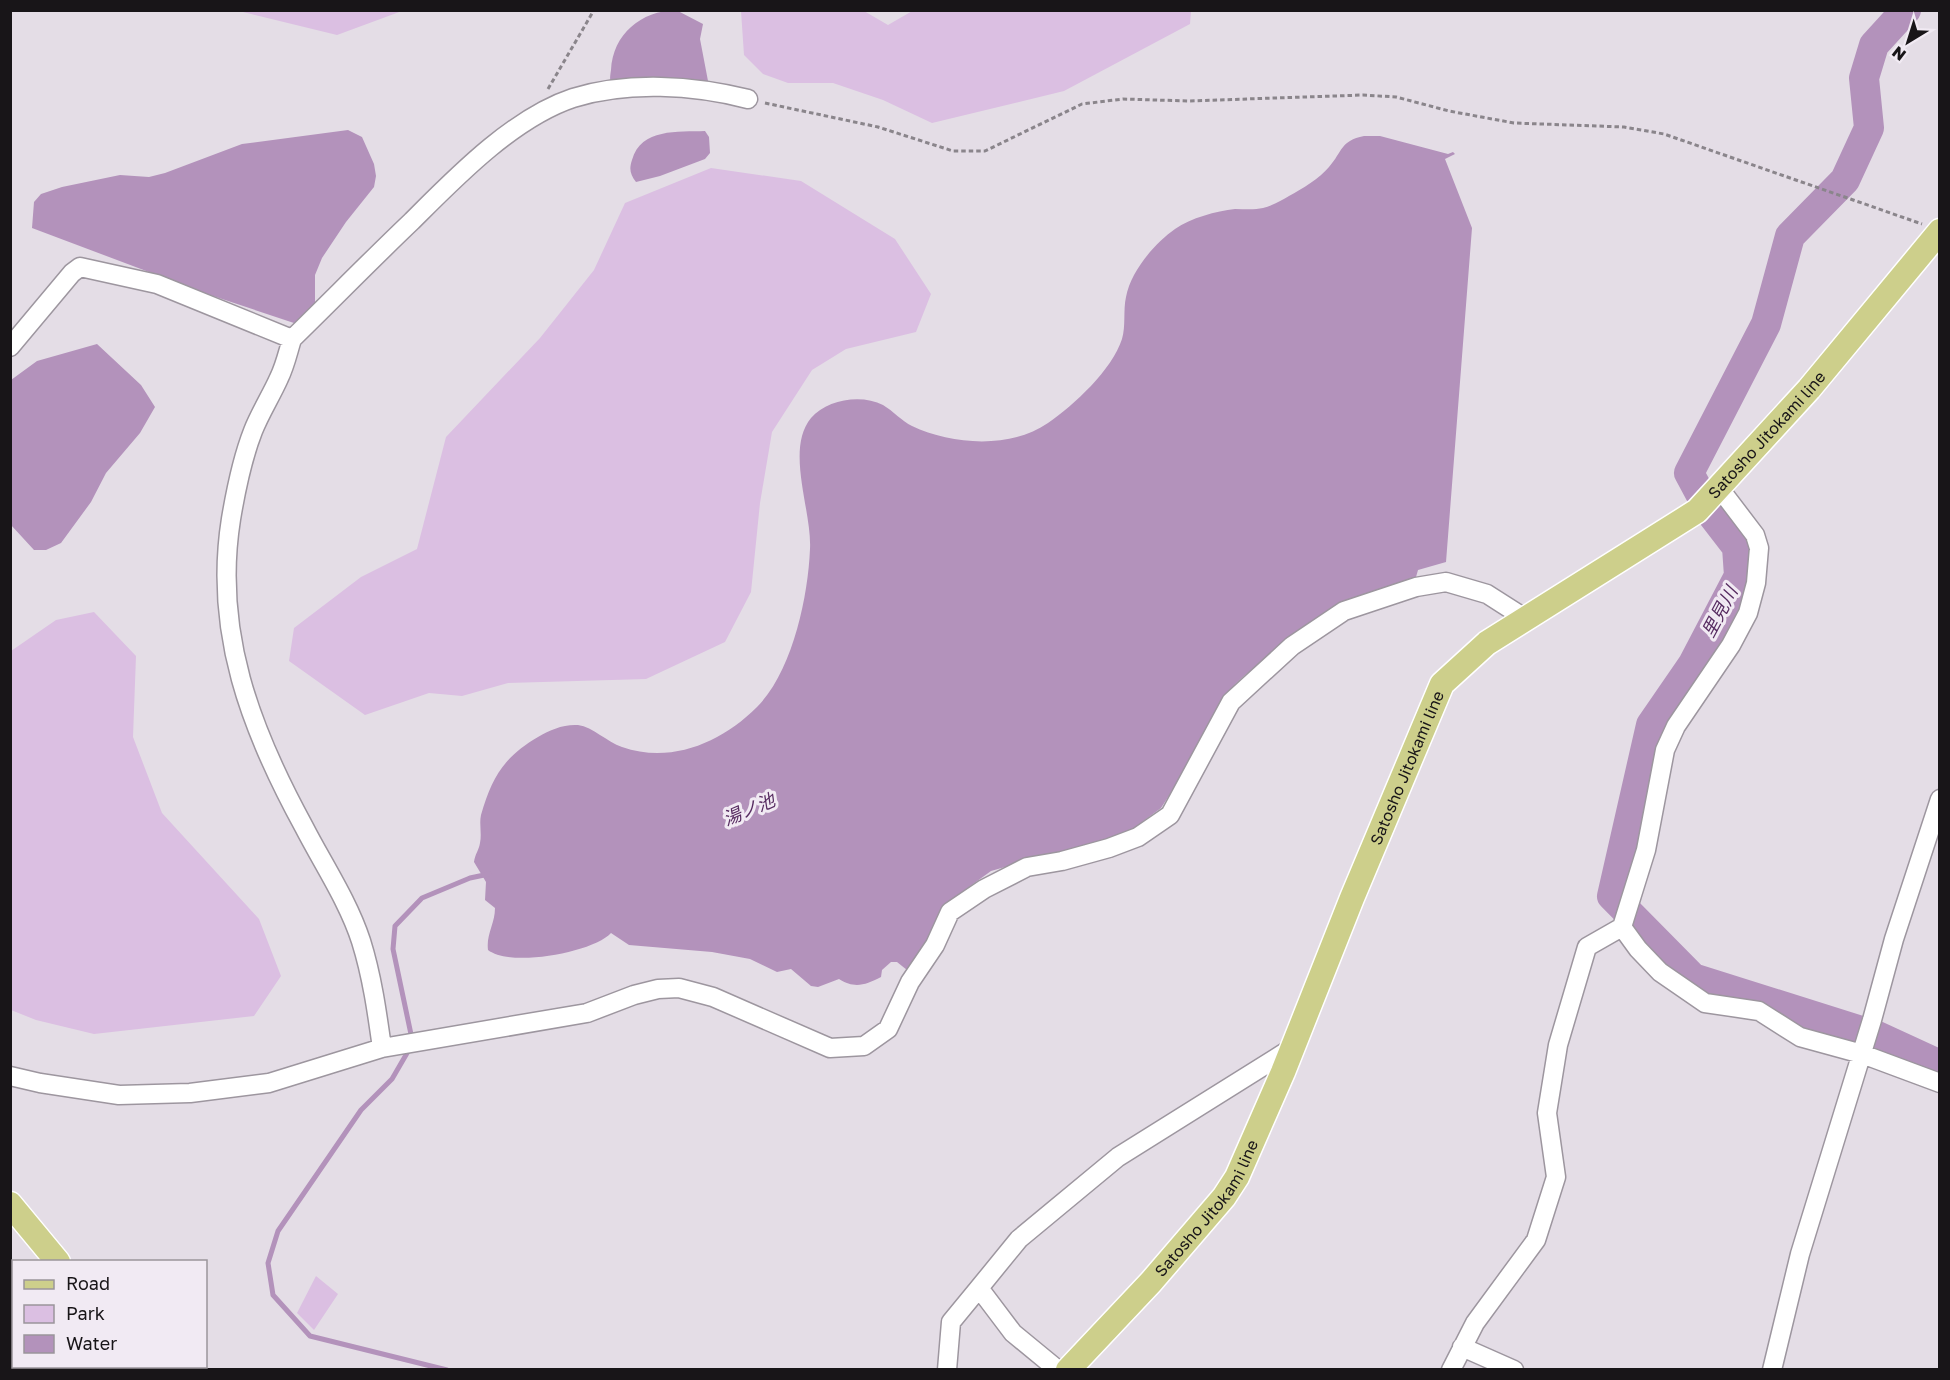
<svg xmlns="http://www.w3.org/2000/svg" width="1950" height="1380" viewBox="0 0 1950 1380" font-family="'Golos Text','Noto Sans JP',sans-serif">
	<style>
		.green { fill: #dbbfe2 }
		.water { fill: #b392bb }
		.lines { fill: none; stroke-linecap: round; stroke-linejoin: round }
		.stream { stroke: #b392bb; stroke-width: 5 }
		.river { stroke: #b392bb; stroke-width: 30 }
		.minor-casing { stroke: #9d969f; stroke-width: 21 }
		.major-casing { stroke: #fff; stroke-width: 27 }
		.path { stroke: #8a858b; stroke-width: 3; stroke-dasharray: 4.5 3; stroke-linecap: butt }
		.minor { stroke: #fff; stroke-width: 18 }
		.major { stroke: #cdcf8b; stroke-width: 24 }
		.labels { text-anchor: middle; stroke-width: 6; stroke-linejoin: round; paint-order: stroke }
		.street-label { font-size: 16px; fill: #181518; stroke: #f1eaf3 }
		.water-label { font-size: 18px; font-style: italic; fill: #572c61; stroke: #f1eaf3 }
	</style>
	<rect width="100%" height="100%" fill="#e4dde6"/>
	<path class="green" d="M914 10H1191V11L1190 24 1064 91 932 123 883 100 833 83H788L763 74 744 55 741 11H864L888 25Z
		M239 11H402L337 35Z
		M711 168 801 181 895 239 931 294 916 332 846 349 812 370 772 432 760 503 751 592 725 642 646 679 508 683 462 696 429 693 365 715 289 661 294 628 361 577 417 549 446 437 540 338 594 270 625 203Z
		M94 612 136 656 133 737 162 813 259 919 281 976 254 1016 94 1034 36 1020 11 1010V651L56 620Z
		M316 1276 338 1294 314 1330 297 1313Z"/>
	<path class="water" d="M676 10 703 24 700 39 708 81 673 78 613 88C609 82 610 77 611 70 613 34 641 11 676 10Z
		M348 130 362 137 374 164 376 176 374 187 346 222 322 258 315 275V304L300 325 210 295 32 228 34 202 41 194 62 187 120 175 149 177 165 173 242 144Z
		M705 131 709 137 710 153 705 159 660 176 636 182C630 174 629 169 632 160 641 128 678 132 705 131Z
		M1364 136H1380L1448 154 1453 152 1455 154 1445 159 1472 228 1446 562 1418 570 1416 577 1398 583V590C1347 616 1251 653 1221 702 1203 730 1192 764 1178 793L1172 791 1161 808 1142 822 1146 828 1069 857 1061 851 991 871 947 903 920 958 907 970 897 962H891L882 970 881 977C865 985 855 989 839 979L818 987 811 986 791 969 777 972 750 959 712 952 629 945 611 933C594 952 511 968 488 950 486 934 495 924 495 908L485 900 486 882 474 862C475 854 479 850 480 843 482 833 479 824 481 815 492 777 504 757 538 737 549 730 564 724 578 725 593 727 607 742 622 747 671 764 721 743 757 707 792 672 808 598 810 549 812 510 785 450 811 418 827 399 862 394 883 405 893 411 902 421 912 426 952 445 1011 449 1048 423 1074 405 1112 370 1122 339 1126 326 1123 310 1126 297 1131 271 1154 244 1175 229 1191 218 1216 211 1235 209 1244 209 1255 210 1263 208 1272 206 1282 200 1289 196 1302 189 1320 178 1329 167 1343 151 1340 141 1364 136Z
		M97 344 141 385 155 407 140 433 106 473 91 502 61 543 46 550H34L11 525V380L37 361Z"/>
	<g class="lines">
		<path class="stream" d="M412 1039 393 949 395 926 422 898 470 878 489 874
			M410 1048 392 1079 361 1110 278 1231 268 1263 273 1295 310 1336 447 1370"/>
		<path class="river" d="M1906 10 1874 45 1864 78 1869 128 1845 180 1790 236 1766 324 1689 473 1710 512 1737 547 1739 576 1693 664 1651 725 1612 896 1693 978 1877 1036 1940 1065"/>
		<g class="minor-casing">
			<path id="minor" d="M10 347 72 273 80 267 157 284 292 339
				M1622 927 1638 949 1660 972 1705 1003 1759 1011 1800 1037 1862 1054 1940 1083
				M382 1048C377 1012 372 976 361 941 348 901 323 864 304 827 251 730 213 632 231 519 236 489 242 459 253 431 260 413 271 396 279 378 285 366 288 352 292 339 332 300 371 260 412 221 456 177 513 118 573 98 628 81 693 85 748 99
				M10 1076 40 1083 119 1095 190 1093 269 1083 382 1048 587 1013 634 995 658 989 679 988 713 997 830 1048 864 1046 888 1029 910 982 935 945 950 912 984 889 1027 867 1062 861 1109 848 1138 837 1170 815 1231 702 1292 646 1344 611 1416 587 1446 582 1487 594 1526 619
				M979 1288 1019 1239 1118 1157 1292 1048
				M1462 1347 1514 1370
				M947 1370 951 1322 979 1288 1013 1333 1058 1370
				M1451 1370 1475 1323 1536 1240 1556 1177 1547 1113 1558 1045 1587 947 1622 927 1646 850 1665 750 1676 726 1731 645 1748 613 1756 583 1759 548 1755 535 1720 489
				M1772 1370 1800 1254 1872 1020 1894 939 1940 799"/>
		</g>
		<g class="major-casing">
			<g id="major">
				<path d="M10 1204 58 1262"/>
				<path d="M132 1366 135 1370"/>
				<path id="s1" d="M1068 1370 1151 1282 1224 1197 1237 1177 1283 1072 1352 898 1442 684 1487 643 1697 511 1809 389 1940 231"/>
			</g>
		</g>
		<path class="path" d="M548 89 594 10
			M765 103 878 127 953 151H985L1082 104 1123 99 1188 101 1363 95 1396 97 1449 111 1514 123 1624 127 1664 134 1922 224"/>
		<use href="#minor" class="minor"/>
		<use href="#major" class="major"/>
	</g>
	<g class="labels">
		<g class="street-label">
			<text dy="6" stroke="none"><textPath href="#s1" startOffset="1203">Satosho Jitokami line</textPath></text>
			<text dy="6" stroke="none"><textPath href="#s1" startOffset="700">Satosho Jitokami line</textPath></text>
			<text dy="6" stroke="none"><textPath href="#s1" startOffset="214">Satosho Jitokami line</textPath></text>
		</g>
		<g class="water-label">
			<text transform="translate(1720 612) rotate(-62)" y="6">里見川</text>
			<text transform="translate(749 810) rotate(-23)" y="6">湯ノ池</text>
		</g>
	</g>
	<rect width="1950" height="1380" fill="none" stroke="#181518" stroke-width="24"/>
	<rect x="12" y="1260" width="195" height="108" fill="#f1eaf3" stroke="#9a959b" stroke-width="1.5"/>
	<rect x="24" y="1280" width="30" height="9" fill="#cdcf8b" stroke="#9a959b" stroke-width="1.5"/>
	<text x="66" y="1290" font-size="18" fill="#181518">Road</text>
	<rect x="24" y="1305" width="30" height="18" fill="#dbbfe2" stroke="#9a959b" stroke-width="1.5"/>
	<text x="66" y="1320" font-size="18" fill="#181518">Park</text>
	<rect x="24" y="1335" width="30" height="18" fill="#b392bb" stroke="#9a959b" stroke-width="1.5"/>
	<text x="66" y="1350" font-size="18" fill="#181518">Water</text>
	<g transform="translate(1908 42) rotate(218)" stroke="#f1eaf3" stroke-width="4.5" paint-order="stroke">
	<path d="M0-4.5L10 22L0 15L-10 22Z" fill="#181518"/>
	<text y="-9" font-size="16" font-weight="bold" text-anchor="middle" fill="#181518">N</text>
	</g>
</svg>
